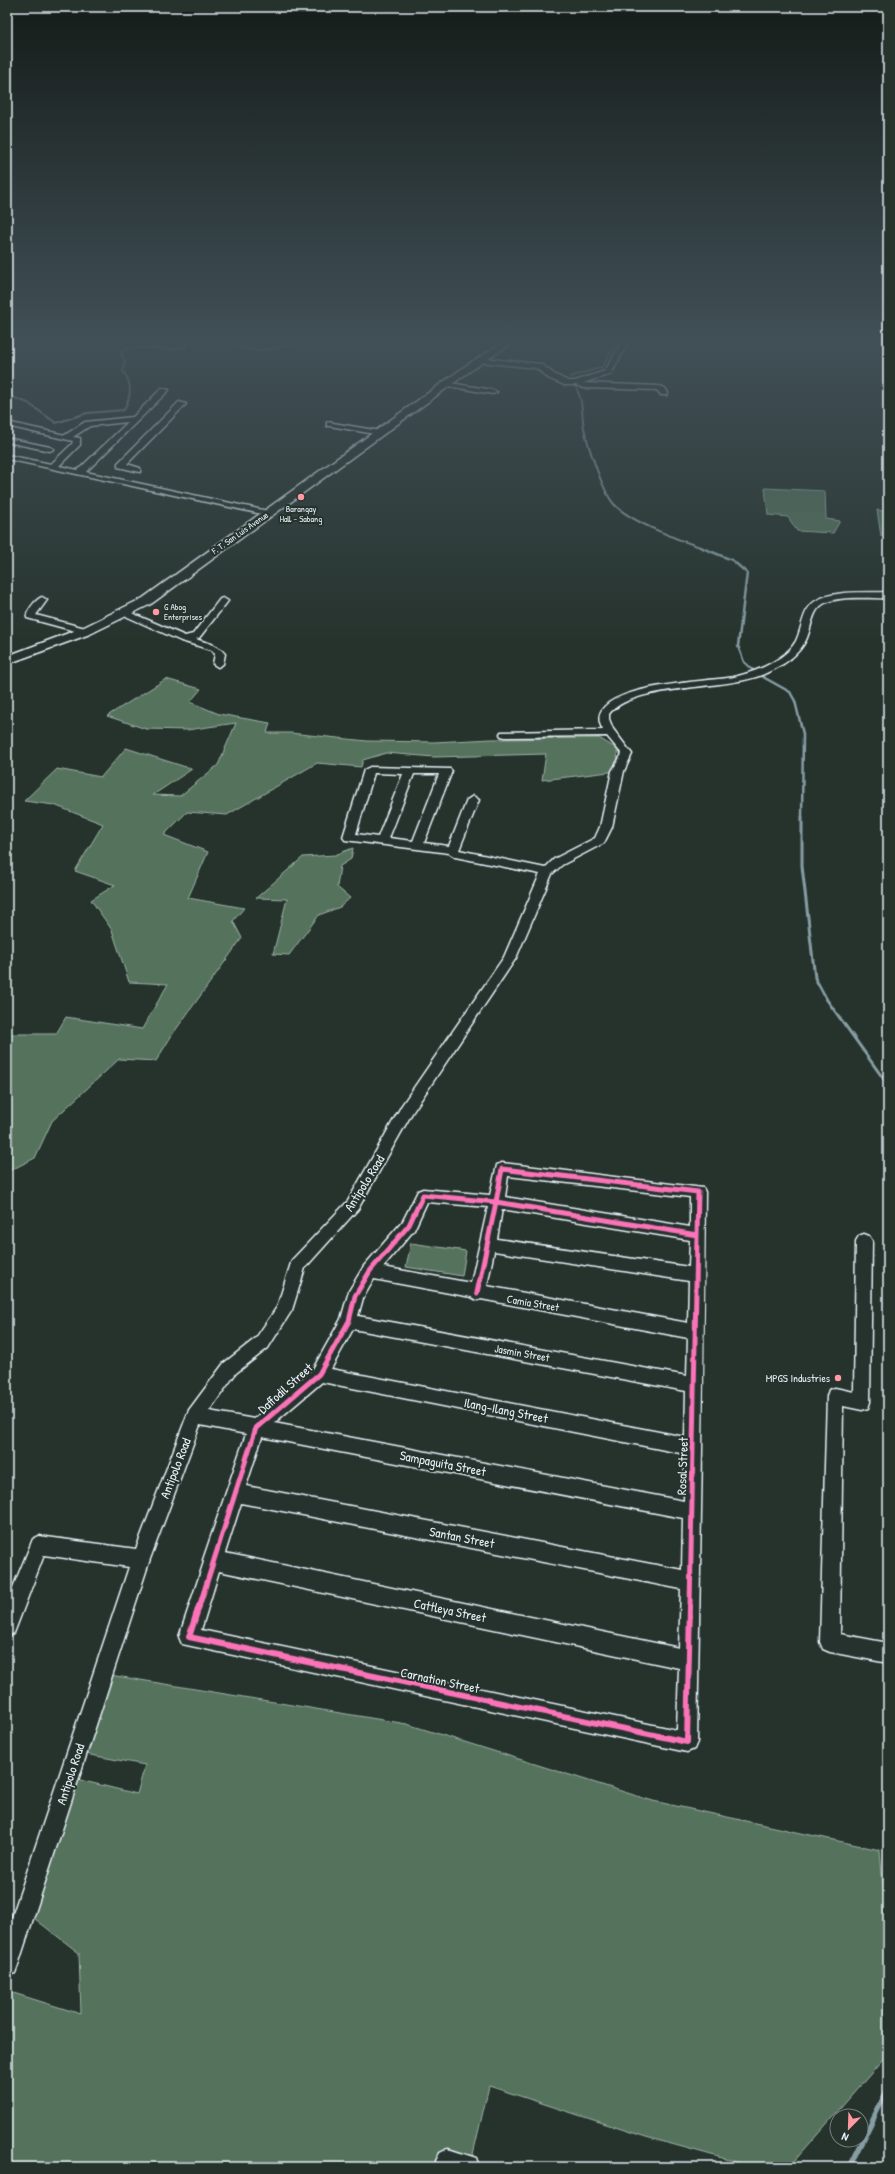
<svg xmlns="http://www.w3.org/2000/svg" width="895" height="2174" viewBox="0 0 895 2174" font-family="'Patrick Hand',sans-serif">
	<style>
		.green { fill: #55735c; stroke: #9eb2aa }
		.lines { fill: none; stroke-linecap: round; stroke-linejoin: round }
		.stream-far3 { stroke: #879ea5; stroke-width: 2 }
		.stream-far2 { stroke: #879ea5; stroke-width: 2.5 }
		.stream-far1 { stroke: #879ea5; stroke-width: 3 }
		.stream { stroke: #879ea5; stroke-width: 5.5 }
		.minor-casing { stroke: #e8f1f8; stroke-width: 3 }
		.major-casing { stroke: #e8f1f8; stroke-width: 3 }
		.minor { fill: #26332d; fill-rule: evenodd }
		.major { fill: #26332d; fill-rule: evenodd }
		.cycleway-far1-casing { stroke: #26332d; stroke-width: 8 }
		.cycleway-casing { stroke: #26332d; stroke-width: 8 }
		.cycleway-far1 { stroke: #fb73b8; stroke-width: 5 }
		.cycleway { stroke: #fb73b8; stroke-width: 6 }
		.poi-dot { fill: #ff9aa2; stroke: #26332d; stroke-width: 1.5 }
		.labels { text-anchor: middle; stroke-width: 4; stroke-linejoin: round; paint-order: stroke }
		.far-poi-label { font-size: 9px; fill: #e8f1f8; stroke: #26332d }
		.far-street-label { font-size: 9px; fill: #e8f1f8; stroke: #26332d }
		.street-label { font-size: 11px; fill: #e8f1f8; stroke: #26332d }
		.poi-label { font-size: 11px; fill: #e8f1f8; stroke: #26332d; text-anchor: end }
		.near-street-label { font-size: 13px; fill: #e8f1f8; stroke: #26332d }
	</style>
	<rect width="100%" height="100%" fill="#26332d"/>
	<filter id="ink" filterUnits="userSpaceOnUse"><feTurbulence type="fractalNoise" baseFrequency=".025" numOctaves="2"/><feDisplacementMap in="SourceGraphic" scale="8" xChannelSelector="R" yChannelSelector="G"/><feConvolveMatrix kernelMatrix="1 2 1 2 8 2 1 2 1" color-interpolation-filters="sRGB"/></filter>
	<g filter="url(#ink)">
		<path class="green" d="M765 488 825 491 826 519 840 521 833 533 797 531 788 517 768 515Z
			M877 510 888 512V536H881Z
			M166 679 201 689 190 702 219 714 270 723 267 733H290L367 741 434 742 492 739 599 738 617 749 618 771 542 780 546 754 434 757 386 753 363 760 361 767 317 763 227 815 187 812 164 835 208 852 188 898 244 908 233 921 242 938 172 1035 156 1061 119 1059 52 1121 35 1158 7 1172V1099L10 1096 7 1095V1034H56L66 1017 142 1029 168 984 129 982 112 930 91 900 115 885 75 871 103 824 54 805 24 801 57 769 101 777 126 748 192 769 153 795 180 796 218 765 236 723 187 730 146 729 107 716Z
			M353 848 351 859 340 866 337 887 350 898 340 907 319 915 289 955 273 954 287 899 256 898 303 857 335 855Z
			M411 1243 466 1251 462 1276 406 1267Z
			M110 1675 407 1724 653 1801 880 1850 888 1949V2054L789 2167H755L646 2137 489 2086 470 2167H7V1991L81 2014 79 1953 26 1912 76 1779 137 1794 145 1765 85 1754Z"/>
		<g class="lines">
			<path class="stream-far3" d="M224 337C230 340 236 346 243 348 265 355 290 344 311 337
				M570 377 602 367 620 337
				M572 382C584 397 581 411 584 428 588 446 602 489 613 503 628 521 681 541 703 548
				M7 395 28 403 56 423 87 413 124 410C131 396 133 384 123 371L125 360 122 356V350C143 343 165 354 186 347V340L190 337"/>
			<path class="stream-far2" d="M700 547 732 560 747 573 738 646 744 662 756 673 790 692 795 701 803 734 802 818"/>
			<path class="stream-far1" d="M802 817V866L815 978 827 1000 888 1085"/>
			<path class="stream" d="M849 2167 888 2089"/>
			<g class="minor-casing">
				<path id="minor" d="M625 337H631L611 374 583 383 658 386 665 388 668 393 667 395H661L657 390 583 388 576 385H564L548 378 536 368 480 362 476 360 480 358 541 364 554 374 568 381H575L605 371Z
					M444 382 493 390 497 392 493 394 447 386 443 384Z
					M162 388 169 390 86 472 268 511 271 512V516L7 459V455L51 464 72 444 73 441 7 426V422L65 435 85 422 133 417ZM128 422 78 470 59 466 80 445V438L73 437 90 426Z
					M179 402 186 404 127 464 140 468V472L118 467V463Z
					M327 422 380 431 384 433 380 435 330 426H327Z
					M7 438 50 447 54 449 50 451 7 442Z
					M888 592V598C869 599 843 595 825 603 811 610 812 628 806 640 797 658 777 669 759 676 720 690 633 684 609 714V719L613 729 632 754 624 771 612 827 604 843 562 865 552 874 516 958 412 1113 358 1209 305 1268 292 1310 268 1348 236 1373 209 1411 254 1419 313 1369 341 1319 349 1291 364 1266 403 1221 418 1191 423 1189 490 1195 497 1165 502 1163 703 1188 705 1192C704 1375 700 1559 697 1742L694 1749 687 1752 182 1644 179 1637 204 1562 203 1560 246 1434 200 1425 150 1559 18 1965 15 1973 7 1976V1932L129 1567 44 1555 14 1633 7 1636V1602L33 1539 39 1536 136 1549 189 1410 224 1363 256 1338 277 1307 292 1260 348 1201 402 1105 504 957 540 874 455 857 449 853 345 840 343 837 364 770 370 767 450 769 452 771 424 843 449 846 467 800 473 796 479 800 459 850 545 868 554 859 595 838 600 827 612 771 622 754 607 736 505 737 501 736 500 734 501 732 603 730C576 684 711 682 734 677 755 672 785 661 796 641 803 627 802 607 819 599 839 590 866 593 888 592ZM374 773 403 774 378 837 356 834ZM414 774H439L413 841 389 838ZM508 1176 690 1197V1227L505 1197ZM427 1202 488 1207 471 1283 383 1267 414 1230ZM502 1209 690 1240 689 1267 497 1239ZM494 1251 689 1281 688 1323 487 1286ZM374 1279 471 1297 477 1300 481 1299 688 1338 687 1376 358 1316 363 1298ZM353 1329 686 1391 685 1437 331 1369ZM322 1382 685 1454 684 1501 274 1423ZM262 1437 683 1518 682 1570 246 1486ZM241 1503 681 1589 679 1648 225 1553ZM219 1571 679 1668 677 1730 201 1630Z
					M42 597 47 600 36 615 89 629V633L86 634 27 618C25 613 36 599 42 597Z
					M223 598 228 601 199 638 196 639C207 643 218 644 225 654L223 664 218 667 213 664 215 654 212 650 181 641 119 613 124 610 127 611 185 636 193 634 220 599Z
					M864 1234 869 1236 872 1241 870 1402 868 1408 862 1410 843 1406 840 1634 888 1643V1663L830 1652 823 1649 820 1642 827 1396 829 1390 835 1388 854 1392 856 1241 859 1236Z
					M448 2149 476 2158 479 2167H438L436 2161 440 2153Z"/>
			</g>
			<g class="major-casing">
				<path id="major" d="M511 337H521L473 369 151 604 90 634 7 664V656L82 628 143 598 467 365Z"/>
			</g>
			<use href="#minor" class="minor"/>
			<use href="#major" class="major"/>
			<g class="cycleway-far1-casing">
				<path id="cycleway-far1" d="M496 1202 697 1235
					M496 1202 502 1169 698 1192 697 1235
					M477 1293 496 1202
					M199 1607 256 1428 319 1374 349 1321 355 1296 370 1271 409 1225 423 1195 496 1202
					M690 1607 697 1235"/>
			</g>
			<g class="cycleway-casing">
				<path id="cycleway" d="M199 1606 189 1637 687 1742 690 1606"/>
			</g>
			<use href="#cycleway-far1" class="cycleway-far1"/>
			<use href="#cycleway" class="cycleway"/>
		</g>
	</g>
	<linearGradient id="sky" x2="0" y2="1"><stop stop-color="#151c19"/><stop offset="0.53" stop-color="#415057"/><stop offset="1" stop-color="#415057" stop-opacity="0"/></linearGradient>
	<rect width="895" height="641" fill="url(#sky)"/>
	<g class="poi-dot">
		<circle cx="301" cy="497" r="4"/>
		<circle cx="156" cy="612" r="4"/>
		<circle cx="838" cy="1378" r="4"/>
	</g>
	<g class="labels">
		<g class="far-poi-label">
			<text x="301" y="512">Barangay<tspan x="301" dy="10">Hall - Sabang</tspan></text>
			<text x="164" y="610" text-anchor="start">G Abog<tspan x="164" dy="10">Enterprises</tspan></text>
		</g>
		<g class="far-street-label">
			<text transform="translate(240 533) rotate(-35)" y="3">F. T. San Luis Avenue</text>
		</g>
		<g class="street-label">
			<text transform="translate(533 1303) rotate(10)" y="4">Camia Street</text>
			<text transform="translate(522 1353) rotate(10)" y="4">Jasmin Street</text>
		</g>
		<g class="poi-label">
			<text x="830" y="1382">MPGS Industries</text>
		</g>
		<g class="near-street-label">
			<text transform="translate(364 1183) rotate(-58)" y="5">Antipolo Road</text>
			<text transform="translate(285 1388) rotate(-42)" y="5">Daffodil Street</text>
			<text transform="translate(506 1410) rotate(11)" y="5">Ilang-Ilang Street</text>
			<text transform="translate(443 1463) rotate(11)" y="5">Sampaguita Street</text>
			<text transform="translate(682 1466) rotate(-88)" y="5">Rosal Street</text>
			<text transform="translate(175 1468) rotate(-69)" y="5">Antipolo Road</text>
			<text transform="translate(462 1537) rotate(11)" y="5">Santan Street</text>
			<text transform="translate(450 1610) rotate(12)" y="5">Cattleya Street</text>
			<text transform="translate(440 1680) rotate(12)" y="5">Carnation Street</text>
			<text transform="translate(70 1774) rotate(-72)" y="5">Antipolo Road</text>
		</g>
	</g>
	<rect width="895" height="2174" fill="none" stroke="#26332d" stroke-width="24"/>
	<rect x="12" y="12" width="871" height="2150" fill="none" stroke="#e8f1f8" stroke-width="1.5" filter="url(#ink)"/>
	<g transform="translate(849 2128) rotate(203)"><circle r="19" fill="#26332d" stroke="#747f7e"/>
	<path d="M0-3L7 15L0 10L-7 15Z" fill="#ff9aa2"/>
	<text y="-6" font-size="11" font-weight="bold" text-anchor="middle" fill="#e8f1f8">N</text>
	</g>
</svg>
